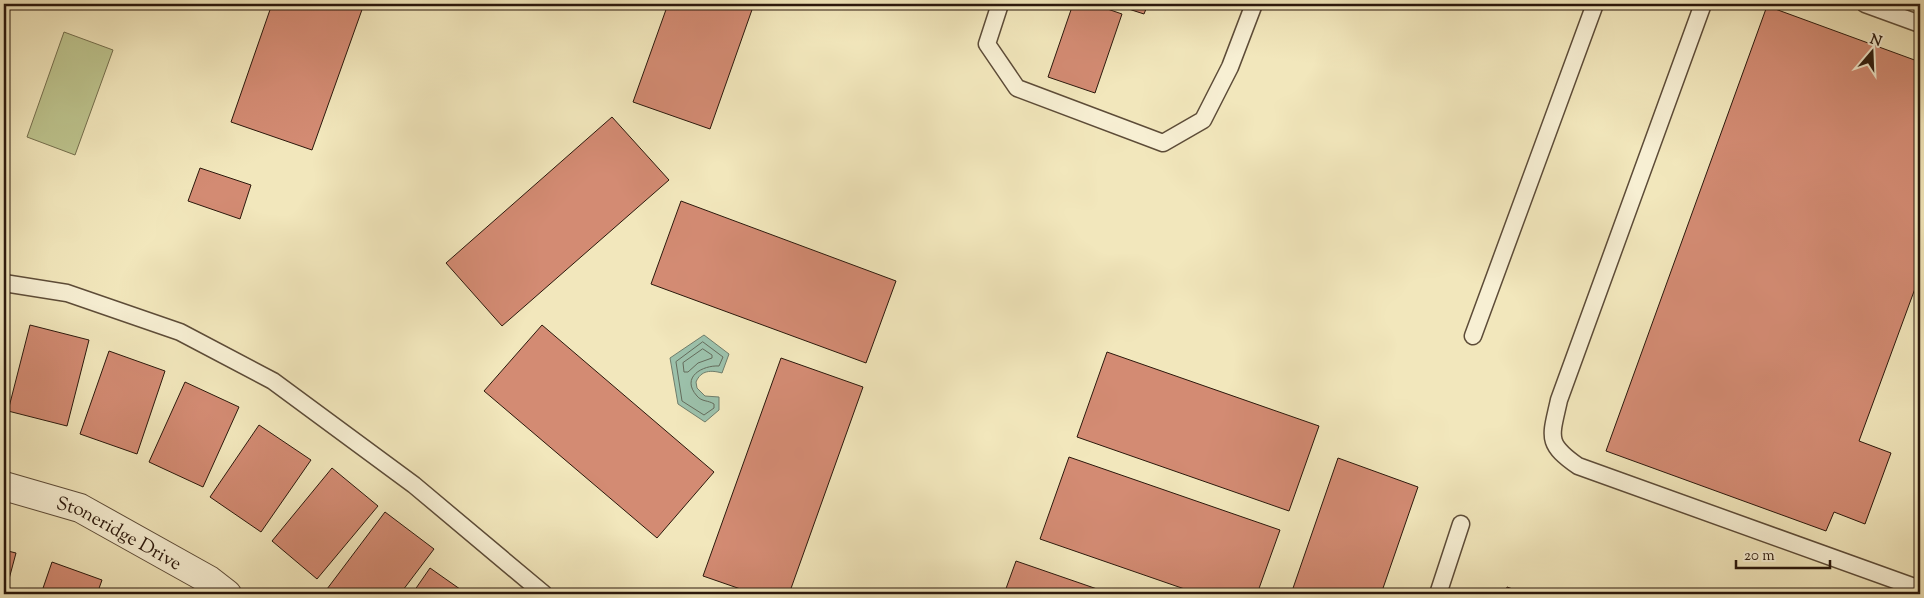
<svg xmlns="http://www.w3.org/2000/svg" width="1924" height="598" viewBox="0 0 1924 598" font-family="'Sorts Mill Goudy',serif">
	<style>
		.green { fill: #bdc48e; stroke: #746e4d }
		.water { fill: #9cc1ab; stroke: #6f7d6b }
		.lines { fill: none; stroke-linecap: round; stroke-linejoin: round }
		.shore { stroke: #646c5c; stroke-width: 1 }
		.building { fill: #d38b73; stroke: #2b180c }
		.service-casing { stroke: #5d4c38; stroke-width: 19 }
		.minor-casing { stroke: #5d4c38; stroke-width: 30 }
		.service { stroke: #f7efd3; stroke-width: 16 }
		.minor { stroke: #f7efd3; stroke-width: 28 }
		.labels { text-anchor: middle; stroke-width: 4; stroke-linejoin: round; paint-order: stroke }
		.street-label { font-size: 19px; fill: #2b180c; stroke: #f7efd3 }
	</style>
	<rect width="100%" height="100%" fill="#f2e7bc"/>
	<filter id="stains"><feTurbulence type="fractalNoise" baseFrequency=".004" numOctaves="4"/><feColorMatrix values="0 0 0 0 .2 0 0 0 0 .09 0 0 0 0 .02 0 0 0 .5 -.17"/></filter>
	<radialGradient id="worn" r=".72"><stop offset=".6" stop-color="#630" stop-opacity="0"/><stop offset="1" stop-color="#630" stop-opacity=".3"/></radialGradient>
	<path class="green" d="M64 32 113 50 75 155 27 137Z"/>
	<path class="water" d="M704 335 729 354 722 373C711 370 701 370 696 382L697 388 705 396 719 397V410L705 422 678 404 670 358Z"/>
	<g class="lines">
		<path class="shore" d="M703 342 723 357 719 366C703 365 680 377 697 396 702 402 708 400 714 404V408L704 415 682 401 676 362Z
			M703 349 712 355V358L698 363 688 372H684L683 363Z"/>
	</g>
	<path class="building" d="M272 4H364L312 150 231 122Z
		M668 4H754L710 129 633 102Z
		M1073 4H1093L1122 14 1095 93 1048 77Z
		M1113 4H1148L1144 14Z
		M1767 6 1920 62V275L1859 441 1891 453 1865 524 1834 512 1826 531 1606 451Z
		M612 117 669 180 502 326 446 263Z
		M200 168 251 185 240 219 188 201Z
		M681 201 896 281 866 363 651 284Z
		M30 325 89 340 67 426 8 411Z
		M542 325 714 472 657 538 484 391Z
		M109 351 165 371 137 454 80 434Z
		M1107 352 1319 426 1289 511 1077 437Z
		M781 358 863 387 789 594H755L703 576Z
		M185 382 239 407 203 487 149 462Z
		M259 425 311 460 261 532 210 497Z
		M1069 457 1280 530 1257 594H1199L1040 539Z
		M1338 458 1418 487 1381 594H1291Z
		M332 468 378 506 317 579 272 541Z
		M385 512 434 549 400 594H333L327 589Z
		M4 550 16 553 5 594H4Z
		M1016 561 1100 590 1098 594H1004Z
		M52 562 102 580 97 594H41Z
		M430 568 467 594H412Z
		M1507 587 1527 594H1505Z"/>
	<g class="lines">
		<g class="service-casing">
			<path id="service" d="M1000 4 987 44 1017 88 1163 143 1203 120 1230 67 1254 4
				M1703 4 1559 400C1551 437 1545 443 1578 466L1920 589
				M1865 4 1920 24
				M4 283 67 293 180 332 273 381 414 485 544 594
				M1473 336 1595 4
				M1438 594 1461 524"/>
		</g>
		<g class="minor-casing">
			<g id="minor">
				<path id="s1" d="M4 486 80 508 209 580 227 594"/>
			</g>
		</g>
		<use href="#service" class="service"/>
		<use href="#minor" class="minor"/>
	</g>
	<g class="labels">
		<g class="street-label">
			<text dy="7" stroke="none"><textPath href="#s1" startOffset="125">Stoneridge Drive</textPath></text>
		</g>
	</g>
	<rect width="1924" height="598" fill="none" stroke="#f2e7bc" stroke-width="20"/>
	<rect x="5" y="5" width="1914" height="588" fill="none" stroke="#2b180c" stroke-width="2.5"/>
	<rect x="10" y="10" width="1904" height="578" fill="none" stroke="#2b180c"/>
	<g transform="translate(1872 52) rotate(19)" stroke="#f7efd3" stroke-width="4" paint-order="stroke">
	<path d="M0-4L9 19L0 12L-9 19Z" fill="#2b180c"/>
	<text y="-8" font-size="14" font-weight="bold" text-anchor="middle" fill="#2b180c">N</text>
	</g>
	<path d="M1736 560v8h94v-8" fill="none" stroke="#2b180c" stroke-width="2.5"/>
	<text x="1744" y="560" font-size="15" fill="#2b180c" stroke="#f7efd3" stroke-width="4" paint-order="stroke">20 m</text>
	<rect width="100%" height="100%" filter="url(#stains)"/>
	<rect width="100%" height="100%" fill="url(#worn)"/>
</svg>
